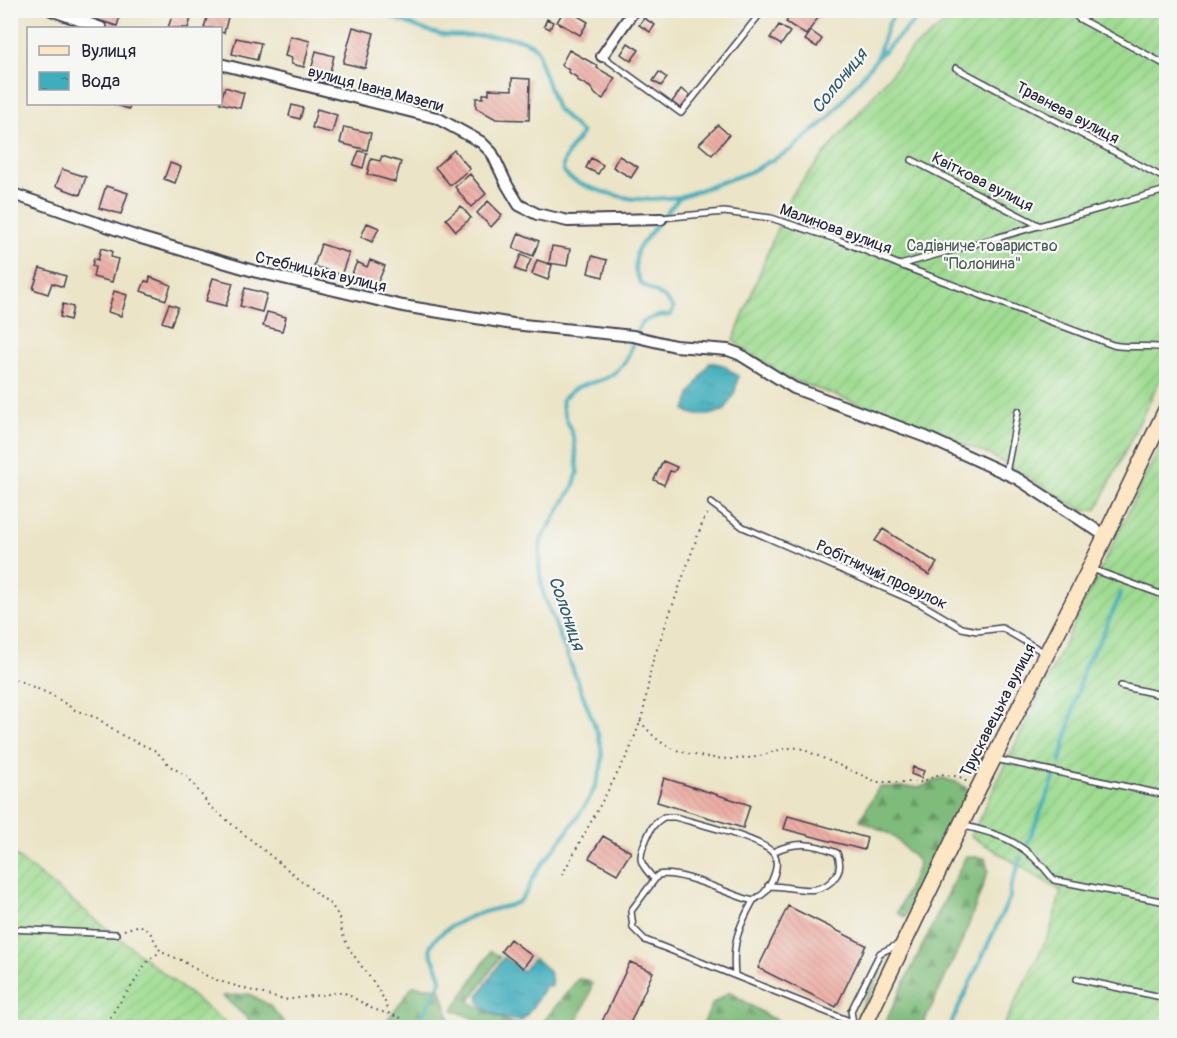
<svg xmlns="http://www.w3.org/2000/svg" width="1177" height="1038" viewBox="0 0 1177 1038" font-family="Pangolin,sans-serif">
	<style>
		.grass { fill: #9fdc91; stroke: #607f66; stroke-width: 1.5 }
		.forest { fill: url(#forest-firs); stroke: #506f5b; stroke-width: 1.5 }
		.garden { fill: url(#garden-furrows); stroke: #607f66; stroke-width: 1.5 }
		.water { fill: url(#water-ripples); stroke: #30687c; stroke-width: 1.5 }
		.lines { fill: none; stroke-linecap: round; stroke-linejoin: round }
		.stream { stroke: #3faebc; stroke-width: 4 }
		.building { fill: url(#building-back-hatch) }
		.lane-casing { stroke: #403f50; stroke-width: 8 }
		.street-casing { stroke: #403f50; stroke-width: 14 }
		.secondary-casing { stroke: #403f50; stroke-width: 18 }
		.path { stroke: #403f50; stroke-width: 2; stroke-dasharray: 1.5 4.5; stroke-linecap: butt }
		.lane { stroke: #fff; stroke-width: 5 }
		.street { stroke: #fff; stroke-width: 10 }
		.secondary { stroke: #fce6c4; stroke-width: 15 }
		.labels { text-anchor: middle; stroke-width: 4.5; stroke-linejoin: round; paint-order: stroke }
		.street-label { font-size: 16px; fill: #22223b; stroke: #f6f6f2 }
		.park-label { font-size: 16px; fill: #485a55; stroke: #f6f6f2 }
		.water-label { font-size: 18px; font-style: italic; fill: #2e5a6f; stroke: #f6f6f2 }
	</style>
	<defs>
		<pattern id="forest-firs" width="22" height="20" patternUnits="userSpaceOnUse" patternTransform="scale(1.5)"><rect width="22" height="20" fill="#7fbc7b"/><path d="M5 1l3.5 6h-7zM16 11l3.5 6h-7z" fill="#689866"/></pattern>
		<pattern id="garden-furrows" width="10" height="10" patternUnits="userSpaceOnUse" patternTransform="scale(1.5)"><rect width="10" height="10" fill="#9fdc91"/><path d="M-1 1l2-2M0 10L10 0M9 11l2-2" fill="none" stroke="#89bc7e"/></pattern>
		<pattern id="water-ripples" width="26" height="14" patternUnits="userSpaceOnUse" patternTransform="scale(1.5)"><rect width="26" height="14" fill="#3faebc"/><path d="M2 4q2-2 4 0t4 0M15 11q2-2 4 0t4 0" fill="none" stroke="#348d9a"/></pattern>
		<pattern id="building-back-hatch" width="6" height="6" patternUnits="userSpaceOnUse" patternTransform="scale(1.5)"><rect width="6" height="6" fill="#ecaea4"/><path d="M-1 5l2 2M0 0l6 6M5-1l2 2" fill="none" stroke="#ca958e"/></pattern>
	</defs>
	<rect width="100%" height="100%" fill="#f6f6f2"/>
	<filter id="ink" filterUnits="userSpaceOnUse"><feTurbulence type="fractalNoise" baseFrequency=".0167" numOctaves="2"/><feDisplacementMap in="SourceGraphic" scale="12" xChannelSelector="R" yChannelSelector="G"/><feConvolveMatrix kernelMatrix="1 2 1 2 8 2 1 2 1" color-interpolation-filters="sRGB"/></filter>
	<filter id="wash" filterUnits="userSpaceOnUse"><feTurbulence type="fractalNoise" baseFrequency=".008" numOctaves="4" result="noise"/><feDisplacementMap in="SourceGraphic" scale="24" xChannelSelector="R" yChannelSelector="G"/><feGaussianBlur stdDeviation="1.35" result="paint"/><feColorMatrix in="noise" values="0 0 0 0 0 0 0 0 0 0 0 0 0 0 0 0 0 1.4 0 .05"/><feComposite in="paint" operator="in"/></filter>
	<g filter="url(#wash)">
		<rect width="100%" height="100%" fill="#ebe4c6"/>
		<path class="grass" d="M890 951 862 1014H858L887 952Z"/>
		<path class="forest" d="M942 778 959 783 970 791 927 879 923 878 905 917 897 913 917 869 918 861 892 835 860 820 879 787H921Z
			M966 856 985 858 988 871 965 935 922 1027H883Z
			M491 951 500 957 469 1002 510 1023 523 1027H494L453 1010Z
			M578 979 588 980 592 984C589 1000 580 1012 575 1027H539Z
			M413 986 440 988 452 1027H382Z
			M730 992 767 1016 792 1027H702L713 1003Z
			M249 994 269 1005 288 1027H249L248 1019 223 996Z"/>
		<path class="garden" d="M961 11H1166V367L1097 509 1084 511 990 455 893 416 787 378 733 341 790 196 910 51Z
			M1166 434V1027H1003L1050 932 1061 891 971 836Z
			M11 852 231 1027H11Z"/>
		<path class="water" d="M710 362 723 365 738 376 735 392 725 410C711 415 699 419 685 410L690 395Z
			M504 957 523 971 534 958C544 966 554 972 551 987L546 985C538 997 533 1010 521 1021 507 1020 479 1013 478 996Z"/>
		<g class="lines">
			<path class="stream" d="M384 10 391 17C408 23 426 32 444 35 463 38 543 28 539 59L557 109 582 133C576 142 562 158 563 169 565 184 624 199 638 199 651 200 666 198 679 197
				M878 57 926 10
				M1060 763 1084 667 1102 636 1121 593
				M1027 845 1056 774
				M416 1028 441 981C441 968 425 952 432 943 445 926 471 915 491 910 500 907 509 907 518 902 528 895 530 881 537 871 559 840 605 793 602 752 601 746 599 740 598 734L543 593 539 567 541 540 573 487 578 472 574 439 563 410 562 400C580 378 600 387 618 370 642 347 623 316 670 315L674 308 665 298 641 284 635 270 637 250 661 219 680 197 750 172 789 151 828 119 877 58 888 25 897 10
				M949 1028 1010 897V889L1021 858"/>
		</g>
		<g id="blocks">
			<path class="building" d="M101 10H122L117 26 98 20Z
				M174 10 192 15 188 28H168Z
				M209 10 229 13 224 33 220 32V28H204Z
				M436 10H446V16H436Z
				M564 10H568L588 22 580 35 557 22Z
				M794 10H814L820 15 806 35 786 22Z
				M644 18 655 25 650 32 639 25Z
				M547 19 553 22 550 29 544 26Z
				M779 25 790 32 781 45 770 38Z
				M353 27 374 33 365 68 343 63Z
				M811 31 822 39 817 47 805 40Z
				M290 36 310 41 304 67 291 64 292 58 285 56Z
				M10 37 16 39 11 53H10Z
				M236 38 261 43 257 60 232 54Z
				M628 43 639 50 631 61 621 54Z
				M569 50 598 66 597 68 615 78 603 99 596 95 590 87 577 80 578 78 568 72 569 70 561 65Z
				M316 51 334 56 327 83 309 78Z
				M659 72 667 78 661 86 653 81Z
				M512 78 530 79 529 120 496 119 476 108V98H483V94H489V89L512 90Z
				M225 87 244 93 240 108 220 103Z
				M681 89 691 96 681 109 672 102Z
				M113 104H130L129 109Z
				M292 105 303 108 300 119 289 116Z
				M317 109 337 115 332 133 312 128Z
				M718 125 729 135 712 155 699 144Z
				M344 127 371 133 367 150 340 143Z
				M454 150 470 169 450 185 435 167Z
				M359 151 367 153 363 168 353 165Z
				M382 156 401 162 395 182 367 174 371 159 380 161Z
				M619 156 638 167 631 178 613 167Z
				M591 158 603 165 598 174 586 168Z
				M170 163 181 167 175 183 164 179Z
				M62 169 86 177 80 195 56 186Z
				M470 174 486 194 471 207 455 187Z
				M106 186 128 193 121 214 99 208Z
				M488 201 502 215 491 227 477 213Z
				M461 206 471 218 456 231 446 219Z
				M367 223 379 228 372 242 361 237Z
				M519 233 539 241 533 256 513 248Z
				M321 244 349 253 341 275 314 266Z
				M552 246 570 249 567 266 549 263Z
				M101 248 112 251 111 257 118 259 112 282 93 277 95 267 92 266 94 258 98 260Z
				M521 255 531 259 525 273 515 269Z
				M592 256 607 260 603 277 588 273Z
				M370 260 385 266 374 291 349 280 357 262 367 267Z
				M537 260 552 265 548 280 532 274Z
				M40 268 66 276 63 287 52 283 48 294 33 289Z
				M150 277 171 285 166 300 141 291 145 281 149 282Z
				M213 278 233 283 226 306 206 301Z
				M245 288 267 294 262 312 240 306Z
				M114 291 127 295 121 316 108 312Z
				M63 304 73 307 70 320 60 317Z
				M169 304 178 307 171 325 162 322Z
				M267 312 286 317 282 331 263 326Z
				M663 461 677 467 674 472 670 471 664 485 654 480Z
				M883 529 937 563 929 575 875 541Z
				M913 767 924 771 921 778 911 774Z
				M664 778 750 805 743 828 657 802Z
				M788 816 867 838 864 850 784 829Z
				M603 836 631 852 617 874 589 858Z
				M788 906 866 945 836 1007 758 968Z
				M510 939 532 956 523 968 501 951Z
				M630 962 653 972 628 1028H599Z"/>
		</g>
	</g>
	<g filter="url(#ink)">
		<use href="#blocks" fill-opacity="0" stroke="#403f50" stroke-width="1.5"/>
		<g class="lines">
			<g class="lane-casing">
				<path id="lane" d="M1078 18 1166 65
					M602 56 681 113 763 10
					M956 68 1166 179
					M912 160 1040 226
					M661 218 724 212 771 218 839 240 900 265 1113 345C1131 349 1149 344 1166 348
					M900 265 1166 190
					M1006 473 1018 411
					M711 503 743 527 921 604 962 628 977 631 1002 628 1045 653
					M1092 569 1166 596
					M1121 686 1166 696
					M995 759 1166 795
					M964 826C1006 835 1027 845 1054 880L1166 902
					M654 879C640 863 637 860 646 840 651 828 653 824 664 817H675C695 823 764 839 774 854 781 865 771 885 764 893 761 896 756 898 753 901 727 894 682 870 658 875L631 911 633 928 645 940 852 1022
					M768 886C792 885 819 900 836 876 841 869 840 860 837 853 814 843 795 841 773 852
					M10 929 116 934
					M735 975C732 944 738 928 753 901
					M1077 979 1166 998
					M853 1023 851 1011 880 953 899 944
					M10 1027 14 1028"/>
			</g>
			<g class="street-casing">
				<path id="street" d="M51 10 101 28
					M602 56 634 10
					M220 64 437 118 481 142 492 153 507 185 519 205 537 214 568 221 661 219
					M10 193 141 238 257 272 403 306 513 324 633 336 675 346 728 350 739 354 794 388 926 437 1018 479 1104 535"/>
			</g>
			<g class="secondary-casing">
				<path id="secondary" d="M863 1028 978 789 1090 568 1166 410"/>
			</g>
			<path class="path" d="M10 677 52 695 75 710 97 718 123 736 156 751 170 766 188 777 209 805 218 813 330 904C344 919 338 927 346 942 357 965 384 989 389 1014
				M640 721C647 729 654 738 664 744 684 757 731 762 755 757 770 754 784 746 800 748L877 782H921L940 774 960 777 967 782
				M562 875 629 752 643 714 652 663 703 521 708 513
				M124 930 140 925 151 934 161 952 181 960 205 975 219 981 284 1000 343 992 373 1009 401 1018 410 1028
				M105 1028C112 1012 121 1001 131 987 141 973 144 960 161 952"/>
			<use href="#lane" class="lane"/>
			<use href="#street" class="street"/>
			<use href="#secondary" class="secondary"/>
		</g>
	</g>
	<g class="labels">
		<g class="street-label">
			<text transform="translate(376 88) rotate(15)" y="6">вулиця Івана Мазепи</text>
			<text transform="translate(1068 112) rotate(28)" y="6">Травнева вулиця</text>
			<text transform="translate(983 181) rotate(27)" y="6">Квіткова вулиця</text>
			<text transform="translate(836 228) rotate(20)" y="6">Малинова вулиця</text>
			<text transform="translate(321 271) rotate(13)" y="6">Стебницька вулиця</text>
			<text transform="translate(882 574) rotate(25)" y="6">Робітничий провулок</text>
			<text transform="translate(997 710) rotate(-63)" y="6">Трускавецька вулиця</text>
		</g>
		<g class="park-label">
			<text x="982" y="251">Садівниче товариство<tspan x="982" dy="18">"Полонина"</tspan></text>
		</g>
		<g class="water-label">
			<text transform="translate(839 81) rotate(-51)" y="6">Солониця</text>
			<text transform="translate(567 613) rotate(71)" y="6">Солониця</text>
		</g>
	</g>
	<rect width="1177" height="1038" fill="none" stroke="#f6f6f2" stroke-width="36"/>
	<rect x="27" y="27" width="195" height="78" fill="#f6f6f2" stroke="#a1a1a9" stroke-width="1.5"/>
	<rect x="39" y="46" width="30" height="9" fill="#fce6c4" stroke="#a1a1a9" stroke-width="1.5"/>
	<text x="81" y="57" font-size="18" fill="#22223b">Вулиця</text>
	<rect x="39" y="72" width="30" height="18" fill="url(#water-ripples)" stroke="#a1a1a9" stroke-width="1.5"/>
	<text x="81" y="87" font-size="18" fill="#22223b">Вода</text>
</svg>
